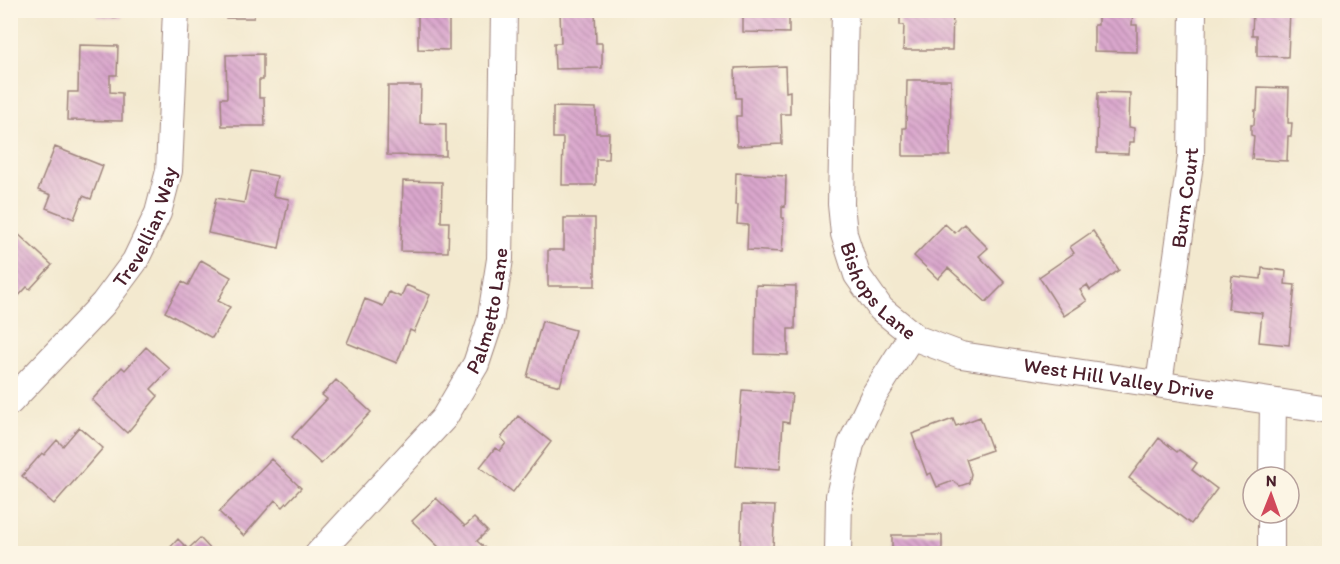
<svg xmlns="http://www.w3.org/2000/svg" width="1340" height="564" viewBox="0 0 1340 564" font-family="Itim,sans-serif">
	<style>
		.building { fill: url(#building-back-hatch) }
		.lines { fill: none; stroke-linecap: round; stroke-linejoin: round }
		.minor-casing { stroke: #9e847d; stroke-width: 28 }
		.minor { stroke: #fff; stroke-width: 26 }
		.labels { text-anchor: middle; stroke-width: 5; stroke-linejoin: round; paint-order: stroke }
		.street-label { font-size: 21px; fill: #4a1f2b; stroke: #fcf5e5 }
	</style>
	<defs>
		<pattern id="building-back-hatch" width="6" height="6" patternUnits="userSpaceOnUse" patternTransform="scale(1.5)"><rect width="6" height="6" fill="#daa7cd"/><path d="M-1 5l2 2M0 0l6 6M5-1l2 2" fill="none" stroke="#b387a7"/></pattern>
	</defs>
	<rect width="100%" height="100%" fill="#fcf5e5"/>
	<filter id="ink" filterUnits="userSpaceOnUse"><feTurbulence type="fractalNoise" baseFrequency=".0167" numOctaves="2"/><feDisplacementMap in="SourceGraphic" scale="12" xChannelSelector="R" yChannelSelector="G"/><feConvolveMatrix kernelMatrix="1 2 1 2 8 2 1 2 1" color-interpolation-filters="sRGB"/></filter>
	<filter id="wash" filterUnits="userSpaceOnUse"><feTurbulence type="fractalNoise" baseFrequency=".008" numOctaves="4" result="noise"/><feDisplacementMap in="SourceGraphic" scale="24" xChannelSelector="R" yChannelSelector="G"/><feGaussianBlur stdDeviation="1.35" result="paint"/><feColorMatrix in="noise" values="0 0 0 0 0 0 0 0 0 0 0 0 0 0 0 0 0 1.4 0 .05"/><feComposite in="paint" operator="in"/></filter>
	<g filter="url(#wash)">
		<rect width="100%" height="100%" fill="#f3e9cf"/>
		<g id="blocks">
			<path class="building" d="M97 10H122V17H97Z
				M226 10H254V18H226Z
				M418 10H449V50L418 49Z
				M560 10H595L596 43H602V68L555 69 554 43H561Z
				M743 10H789V33L743 32Z
				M900 10H953L952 50H903L904 25H900Z
				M1098 10H1133L1132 25H1137V52L1094 51V25H1098Z
				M1253 10H1290L1288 57 1257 56V35H1252Z
				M79 45 118 46 117 75H110V92L122 93V121L67 120 68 92H78Z
				M263 54V80H259V98H264L265 126H222L221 98H227L226 55Z
				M785 66 786 92 790 91V114H781L782 144 737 146 736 116H741V98H736L735 68Z
				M907 80H951L950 156H903V128H906Z
				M388 86H421L420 123 446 124V156L387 155Z
				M1258 87 1289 88 1288 123H1292L1291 136H1288L1287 161 1252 159 1254 136 1251 135V125H1254L1255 110H1257Z
				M1098 92 1130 93 1129 127 1134 128V142H1129L1128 154 1097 153Z
				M553 107 596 108V133H609L608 159H596V185H562L563 138H553Z
				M55 147 103 166 91 199 83 196 74 219 46 208 51 195 38 190Z
				M251 171 277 176 273 196 289 199 279 248 208 233 216 198 244 203Z
				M736 173 786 176 785 207 782 206V218H784L782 252 747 250 748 225 737 224 738 205H735Z
				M403 181 442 182 441 222H449L448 252 401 251Z
				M564 218H595V286H548V250H564Z
				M945 224 955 233 964 224 988 248 979 256 1005 283 986 302 948 268 938 279 914 256Z
				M1093 231 1119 270 1090 290 1087 285 1080 290 1087 301 1064 316 1039 277 1074 253 1070 247Z
				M17 233 52 265 30 289 27 287 10 305V240Z
				M201 260 231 277 218 301 230 307 212 338 165 312 182 282 188 285Z
				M1262 268 1286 271 1285 284 1295 285 1289 345 1259 342 1262 313 1228 309 1232 276 1261 279Z
				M406 285 430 295 414 332 410 330 397 363 347 343 365 299 383 306 389 292 401 297Z
				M756 285 796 286 795 329H788V355L755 354Z
				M542 321 575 330 560 386 527 377Z
				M146 347 170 369 151 389 158 396 127 433 92 400 122 367 125 370Z
				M336 380 371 412 321 464 292 437 327 399 322 395Z
				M742 390 792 394 789 423 783 422 780 469 736 466Z
				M518 416 551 442 513 492 480 467 495 448 500 451 506 443 501 438Z
				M980 417 992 450 966 459 971 474 969 483 960 486 953 481 937 487 931 473 927 475 912 434 953 419 956 426Z
				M79 427 103 448 54 504 22 476 42 453 44 455 57 440 63 446Z
				M1159 438 1177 452 1179 450 1197 463 1192 470 1217 489 1191 524 1129 478Z
				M271 459 301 488 283 507 275 500 244 536 219 512Z
				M436 498 465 526 474 518 487 531 477 541 485 548 479 554H443L444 552 412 521Z
				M742 505 775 506 773 547 785 548V554H740Z
				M892 535H942V554H892Z
				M200 538 215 554H164L178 539 188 549Z"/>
		</g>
	</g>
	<g filter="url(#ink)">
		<use href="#blocks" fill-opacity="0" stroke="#9e847d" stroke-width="1.5"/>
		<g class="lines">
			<g class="minor-casing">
				<g id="minor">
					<path id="s1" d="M845 10 841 204 844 234 857 275 881 309 918 339 961 355 1330 410"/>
					<path id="s2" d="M1159 384 1191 156 1193 10"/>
					<path id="s3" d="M10 402 103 304 135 261 158 213 169 171 176 10"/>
					<path d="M1272 477 1273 402"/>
					<path id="s4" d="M318 554 444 418 476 364 490 322 500 259 504 10"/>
					<path d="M838 554 839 496 851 444 874 395 912 335"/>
					<path d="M1271 554V513"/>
				</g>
			</g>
			<use href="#minor" class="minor"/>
		</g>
	</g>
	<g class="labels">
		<g class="street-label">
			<text dy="7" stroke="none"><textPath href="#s2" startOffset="188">Burn Court</textPath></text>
			<text dy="7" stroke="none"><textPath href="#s3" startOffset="224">Trevellian Way</textPath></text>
			<text dy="7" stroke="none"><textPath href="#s1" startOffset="292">Bishops Lane</textPath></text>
			<text dy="7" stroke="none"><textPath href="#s4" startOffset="303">Palmetto Lane</textPath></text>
			<text dy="7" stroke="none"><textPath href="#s1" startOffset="562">West Hill Valley Drive</textPath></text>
		</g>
	</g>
	<rect width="1340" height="564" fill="none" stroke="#fcf5e5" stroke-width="36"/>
	<g transform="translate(1271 495) rotate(1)"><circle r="28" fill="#fcf5e5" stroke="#b59f9b" stroke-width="1.5"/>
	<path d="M0-4.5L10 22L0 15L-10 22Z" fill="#d1495b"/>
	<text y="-9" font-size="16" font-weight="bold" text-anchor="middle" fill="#4a1f2b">N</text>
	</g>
</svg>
